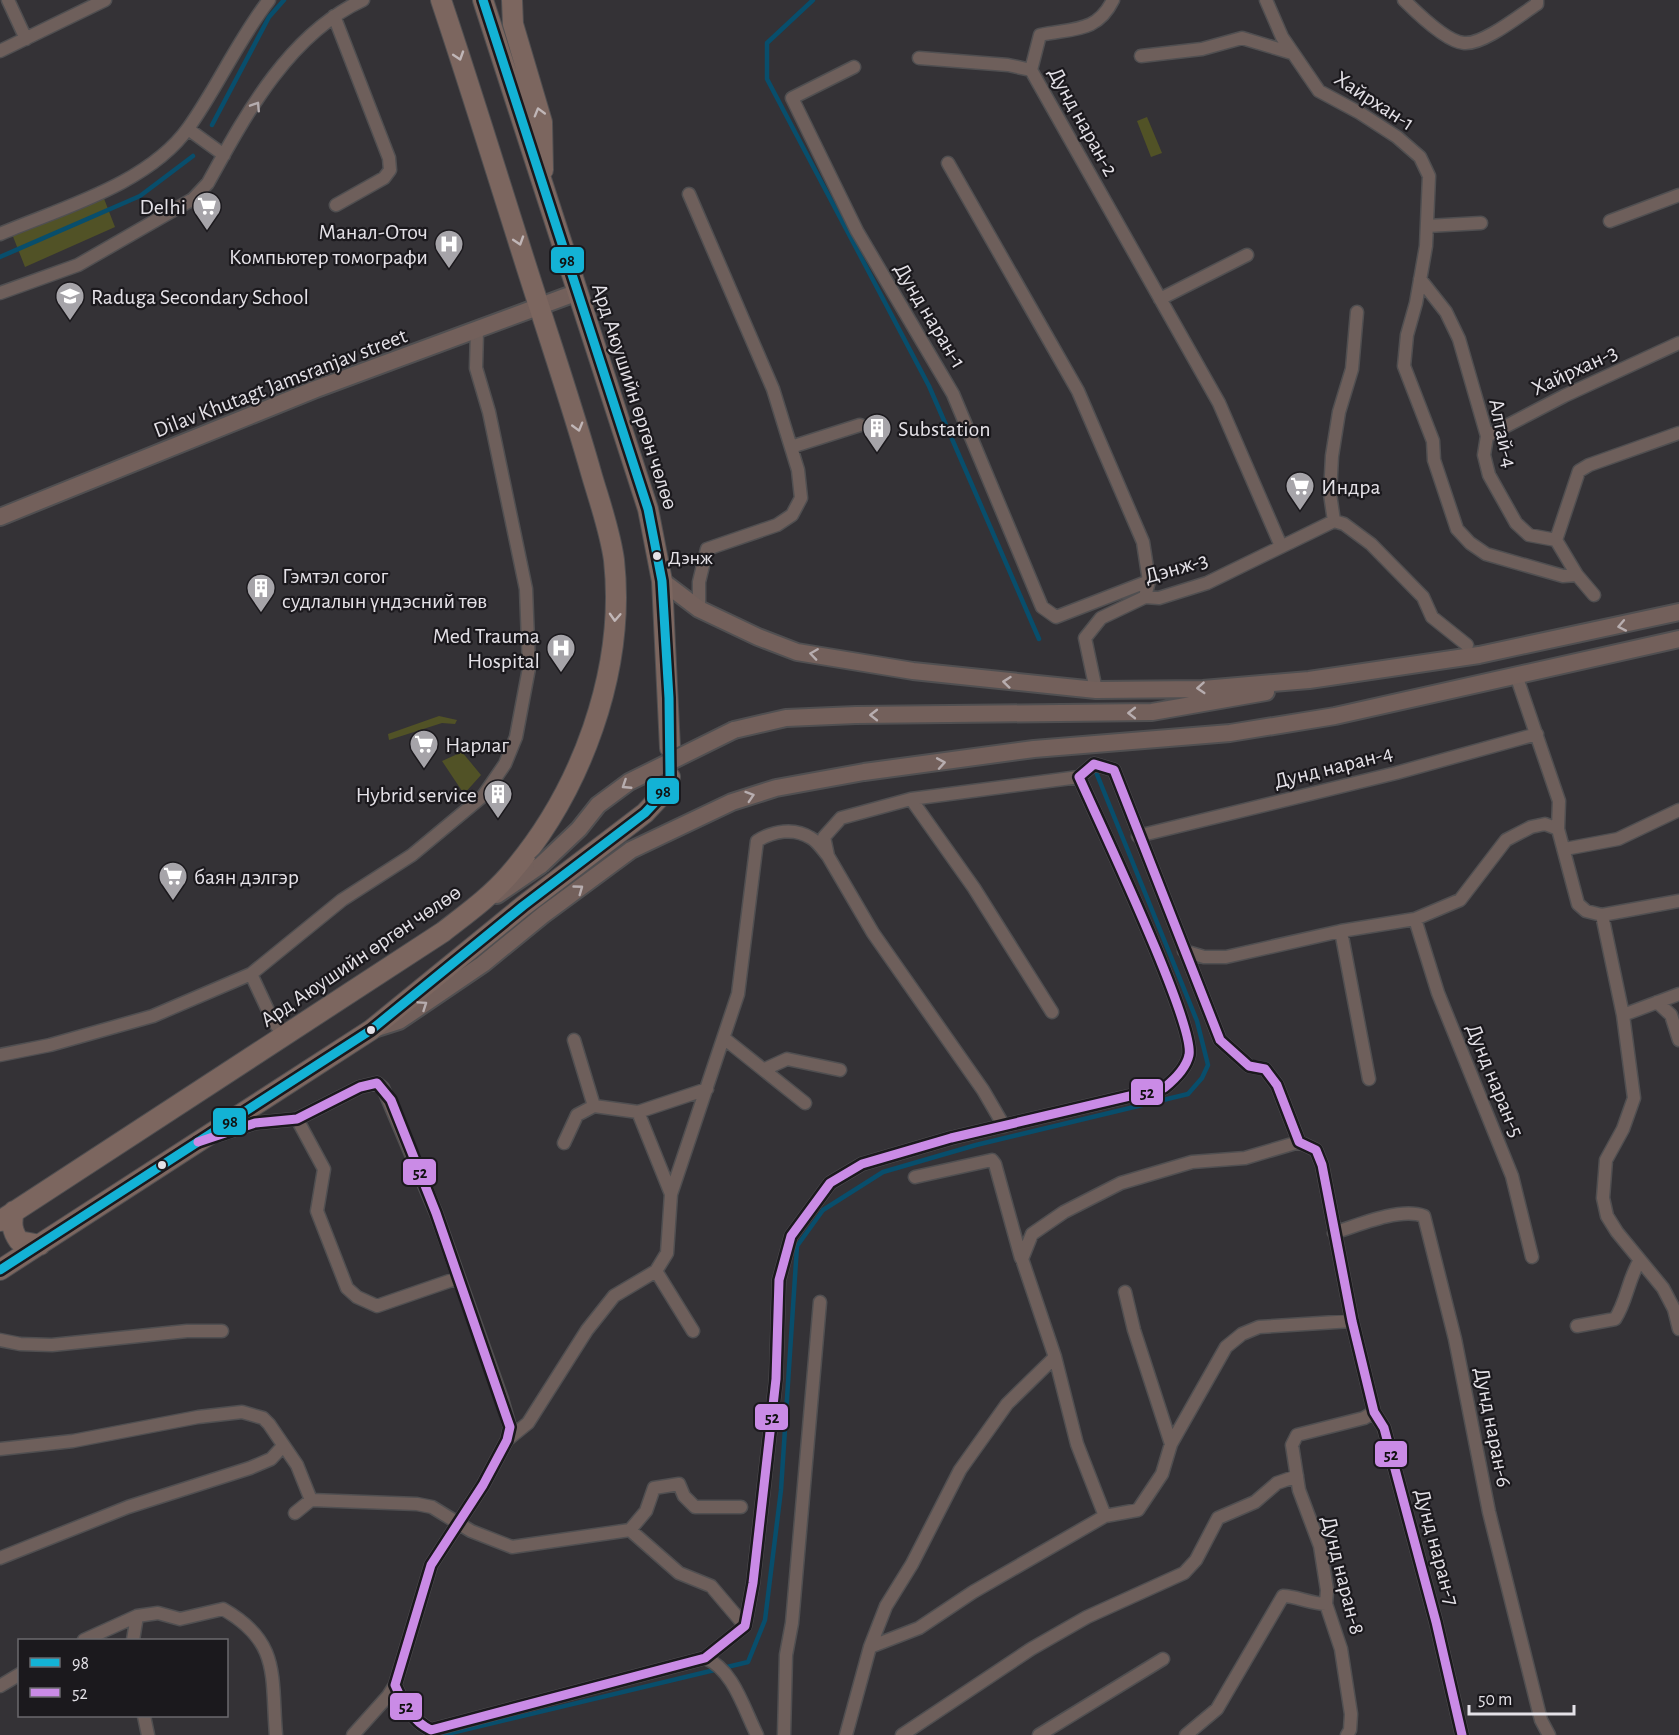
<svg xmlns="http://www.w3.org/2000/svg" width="1679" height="1735" viewBox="0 0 1679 1735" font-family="'Alegreya Sans',sans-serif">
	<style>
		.green { fill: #515226 }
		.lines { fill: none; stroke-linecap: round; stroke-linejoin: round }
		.stream { stroke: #084e6c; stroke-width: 4.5 }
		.street-casing { stroke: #504f51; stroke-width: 15 }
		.secondary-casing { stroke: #504f51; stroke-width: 20 }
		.primary-casing { stroke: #504f51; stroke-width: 22 }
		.street { stroke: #6e5f5b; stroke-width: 12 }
		.secondary { stroke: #73605b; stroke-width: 16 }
		.primary { stroke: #7c665f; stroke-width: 20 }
		.secondary-bridge-casing { stroke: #504f51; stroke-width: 20; stroke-linecap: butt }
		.secondary-bridge { stroke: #73605b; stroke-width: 16 }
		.bus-1-casing { stroke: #1b191d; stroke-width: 14 }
		.bus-2-casing { stroke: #1b191d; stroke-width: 14 }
		.bus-1 { stroke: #13b2d5; stroke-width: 9 }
		.bus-2 { stroke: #ca8be6; stroke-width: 9 }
		.oneway { stroke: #c0b6b7 }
		.oneway2 { stroke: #b5adaf }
		.oneway3 { stroke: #b7adaf }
		.bus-dot { fill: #e4e1e7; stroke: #1b191d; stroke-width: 2 }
		.labels { text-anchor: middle; stroke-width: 4.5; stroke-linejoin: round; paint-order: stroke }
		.bus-label { font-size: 20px; fill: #e4e1e7; stroke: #1b191d; text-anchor: start }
		.street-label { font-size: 22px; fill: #e4e1e7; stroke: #1b191d }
		.poi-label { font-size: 22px; fill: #e4e1e7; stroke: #1b191d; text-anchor: start }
		.line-badge { stroke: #1b191d; stroke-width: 2 }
		.pale-badge-label { font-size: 16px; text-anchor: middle; font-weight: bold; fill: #111 }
	</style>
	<rect width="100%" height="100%" fill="#343236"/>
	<path class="green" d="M1147 117 1162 153 1151 157 1137 121Z
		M103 196 115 227 25 267 12 234Z
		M439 716 457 720 455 724 442 723 389 740 388 734Z
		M462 752 481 775 464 794 442 761Z"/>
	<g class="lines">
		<path class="stream" d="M813 0 767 43V79L929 386 1039 639
			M212 125 269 17 284 0
			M0 257 140 196 193 156
			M443 1735 748 1662 765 1620 781 1490 797 1246 823 1210 883 1172 976 1145 1188 1094 1202 1078 1208 1065 1197 1021 1096 772"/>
		<g class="street-casing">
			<path id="street" d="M8 0 26 39
				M1113 0C1097 33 1073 28 1040 35L1031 70 1219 403 1281 546
				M1266 0 1282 37 1319 91 1360 113 1397 137 1420 157 1429 176 1426 246 1416 303 1407 335 1404 366 1433 441 1434 460 1457 529 1470 543 1486 554 1563 576 1577 575
				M1404 0C1416 12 1447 42 1464 43 1483 45 1520 15 1537 4V0
				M334 16 389 158 390 170 384 178 336 205
				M0 51 105 0
				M1141 56 1202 49 1242 38 1292 53
				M919 58 1008 65 1031 70
				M854 67 792 98 857 231 953 394 1042 607 1056 617 1149 581
				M188 129 224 155
				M948 163 1078 391 1143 542 1149 581 1145 597
				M689 194 773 389 798 470 801 498 792 515 777 525 707 549 699 582V609
				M1610 221 1679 195
				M1427 226 1481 223
				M0 234C61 208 149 184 189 127 218 86 238 40 269 0
				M1420 279 1446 312 1459 339 1487 436 1484 455 1489 475 1516 523 1529 535 1556 540
				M0 293 78 265 193 199 208 183C246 114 289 34 363 0
				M1160 299 1247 255
				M1357 312 1352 369 1339 412 1332 456 1330 494 1334 521 1344 524 1371 544 1423 597 1432 617 1467 645
				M1487 436 1564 396 1679 343
				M791 447 860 425
				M1556 540 1579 471 1589 465 1679 433
				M1556 540 1577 575 1594 595
				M1516 675 1559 801 1558 829
				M1096 690 1085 638 1101 618 1145 597 1159 598 1207 583 1334 521
				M911 799 974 888 1052 1012
				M1138 836 1396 773 1537 734
				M1565 849 1618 839 1679 810
				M1602 915 1623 1015 1634 1098 1623 1129 1606 1160 1603 1198 1607 1216 1617 1232 1663 1288 1674 1309 1679 1329
				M1415 919 1438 993 1512 1176 1532 1257
				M1341 931 1369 1079
				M1184 951 1204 957H1226L1341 931 1415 919 1460 900 1506 840 1531 827 1545 824 1558 829 1578 904 1586 911 1602 915 1679 901
				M1657 1002 1671 1015 1679 1040
				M1623 1015 1679 994
				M284 1036 272 1019 251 974 342 900 412 855 483 796 505 764 516 737 529 668 526 589 489 412 476 368 477 331
				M725 1039 805 1103
				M574 1040 594 1106 638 1112 671 1194
				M0 1055 50 1045 153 1016 251 974
				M765 1069 787 1059 840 1070
				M638 1112 707 1089
				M297 1119 324 1169 317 1211 347 1288 357 1297 377 1306 458 1278
				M1004 1126 983 1090 873 933 828 856 824 837 841 818 911 799 1079 777
				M219 1135 255 1123 297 1119 360 1087 377 1083 383 1088 436 1213 502 1399 510 1427 507 1440 483 1485 431 1565 395 1685C403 1703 412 1721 431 1730L705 1658 745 1626 753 1583 776 1379 779 1280 791 1236 830 1183 862 1164 951 1138 1164 1088C1174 1080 1186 1069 1189 1055 1195 1023 1098 820 1079 777L1094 764 1114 770 1220 1040 1249 1066 1265 1069 1277 1085 1299 1142 1316 1150 1322 1165 1352 1321 1374 1412 1384 1428 1436 1622 1462 1735
				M564 1143 577 1115 594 1106
				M915 1177 992 1160 995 1164 1021 1258
				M1334 1233C1358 1225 1400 1207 1424 1216L1455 1339 1489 1512 1541 1720 1549 1735
				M656 1271 693 1331
				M1125 1292 1134 1330 1171 1444
				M1577 1326 1615 1319C1627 1301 1628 1279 1640 1260
				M0 1340 20 1344 52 1345 187 1331H222
				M507 1440 528 1423 587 1330 614 1296 656 1271 667 1253 671 1194 738 994 757 841C773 831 794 827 811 838 817 841 823 850 828 856
				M0 1449 73 1441 198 1417 242 1412 263 1418 269 1424 297 1465 311 1500 417 1504 432 1507 471 1531 512 1547 630 1530 646 1511 654 1488 679 1484 684 1496 695 1507H741
				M295 1513 311 1500
				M1105 1516 1077 1444 1055 1357 1022 1259 1032 1234 1064 1212 1121 1183 1192 1162 1245 1158 1299 1142
				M630 1530 679 1573 711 1586 745 1626
				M0 1558 128 1507 250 1468 271 1459 283 1446
				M84 1640 137 1616 158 1613 180 1619 223 1609C281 1642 271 1676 276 1735
				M133 1640 137 1616
				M870 1647 886 1606 912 1564 960 1470 1007 1404 1055 1357
				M705 1658C733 1669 744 1709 757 1735
				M0 1686 20 1674
				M144 1716 148 1735
				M353 1735 388 1696 395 1685
				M784 1735 786 1655 792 1623 820 1302
				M846 1735 870 1647 919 1628 973 1592 1105 1516 1138 1510 1162 1474 1171 1444 1226 1347 1242 1334 1259 1327 1352 1321
				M902 1735 1031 1649 1087 1617 1184 1573 1196 1560 1218 1518 1255 1502 1277 1483 1297 1476
				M1039 1735 1163 1659
				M1186 1735 1217 1709 1283 1596C1292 1595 1312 1604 1326 1604
				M1347 1735 1350 1730 1351 1714 1341 1649 1326 1604 1327 1590 1320 1546 1299 1490 1292 1445 1297 1435 1364 1418 1374 1412"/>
		</g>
		<g class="secondary-casing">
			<path id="secondary" d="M0 517 316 389 578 292
				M662 581 699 609 758 637 797 652 913 671 1096 690 1203 689 1309 680 1479 655 1679 612
				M734 730 786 718 856 715 1152 712 1266 692
				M497 895 541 865
				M374 1029 399 1021 483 964 543 915 631 850 732 802 776 788 864 772 1034 749 1230 733 1335 716 1679 639"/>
		</g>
		<g class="primary-casing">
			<path id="primary" d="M483 0 648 509 662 581 670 748
				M512 0 513 24 542 122 543 170
				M14 1211C11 1224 12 1231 19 1241L40 1245
				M0 1221 443 932C466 914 490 897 509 875 581 792 626 671 614 560 610 531 600 503 592 476 576 419 557 362 539 306 506 204 475 101 441 0
				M0 1270 371 1030 523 906 645 813 660 797 670 777"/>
		</g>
		<use href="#street" class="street"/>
		<use href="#secondary" class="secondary"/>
		<use href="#primary" class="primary"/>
		<g class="secondary-bridge-casing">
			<path id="secondary-bridge" d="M541 865 579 829 598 805 629 782 734 730"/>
		</g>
		<use href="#secondary-bridge" class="secondary-bridge"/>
		<g class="bus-1-casing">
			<path id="bus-1" d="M0 1270 371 1030 523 906 645 813 660 797 670 777 669 698 662 581 648 509 483 0"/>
		</g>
		<g class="bus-2-casing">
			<path id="bus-2" d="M198 1142 255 1123 297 1119 360 1087 377 1083 391 1100 436 1213 510 1427 507 1440 483 1485 431 1565 395 1685C403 1703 412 1721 431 1730L705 1658 745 1626 753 1583 776 1379 779 1280 791 1236 830 1183 862 1164 951 1138 1164 1088C1174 1080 1186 1069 1189 1055 1195 1023 1098 820 1079 777L1094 764 1114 770 1220 1040 1249 1066 1265 1069 1277 1085 1299 1142 1316 1150 1322 1165 1352 1321 1374 1412 1384 1428 1436 1622 1462 1735"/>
		</g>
		<use href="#bus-1" class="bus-1"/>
		<use href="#bus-2" class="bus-2"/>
	</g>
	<defs><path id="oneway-chevron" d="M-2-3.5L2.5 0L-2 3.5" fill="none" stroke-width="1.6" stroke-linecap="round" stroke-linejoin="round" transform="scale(1.5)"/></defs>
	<g class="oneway">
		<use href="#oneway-chevron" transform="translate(459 56) rotate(72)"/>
		<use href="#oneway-chevron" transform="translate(539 112) rotate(-106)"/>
		<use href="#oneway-chevron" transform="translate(519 241) rotate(72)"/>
		<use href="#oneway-chevron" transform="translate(578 427) rotate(74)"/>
		<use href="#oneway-chevron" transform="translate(615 617) rotate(93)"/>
	</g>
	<use class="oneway2" href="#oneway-chevron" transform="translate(256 106) rotate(-57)"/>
	<g class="oneway3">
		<use href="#oneway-chevron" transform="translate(1622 626) rotate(169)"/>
		<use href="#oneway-chevron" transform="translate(814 654) rotate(-172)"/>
		<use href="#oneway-chevron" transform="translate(1007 682) rotate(-174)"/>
		<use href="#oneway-chevron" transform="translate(1201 688) rotate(176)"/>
		<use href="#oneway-chevron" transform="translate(1132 713) rotate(180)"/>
		<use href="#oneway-chevron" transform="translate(874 715) rotate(180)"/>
		<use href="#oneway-chevron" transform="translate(941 763) rotate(-10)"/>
		<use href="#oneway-chevron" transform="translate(626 785) rotate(147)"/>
		<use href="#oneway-chevron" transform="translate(750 796) rotate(-18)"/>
		<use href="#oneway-chevron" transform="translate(579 889) rotate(-36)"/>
		<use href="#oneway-chevron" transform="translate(423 1005) rotate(-34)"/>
	</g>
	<defs>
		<g id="supermarket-pin" transform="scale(1.5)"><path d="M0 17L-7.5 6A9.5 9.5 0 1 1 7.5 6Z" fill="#a6a4a9" stroke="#1b191d"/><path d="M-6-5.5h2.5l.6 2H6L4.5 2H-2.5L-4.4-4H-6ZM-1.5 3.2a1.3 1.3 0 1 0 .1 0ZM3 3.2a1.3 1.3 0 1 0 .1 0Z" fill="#fff"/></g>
		<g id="hospital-pin" transform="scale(1.5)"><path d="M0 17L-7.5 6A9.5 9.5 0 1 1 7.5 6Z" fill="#a6a4a9" stroke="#1b191d"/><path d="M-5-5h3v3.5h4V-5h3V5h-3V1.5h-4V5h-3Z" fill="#fff"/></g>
		<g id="school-pin" transform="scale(1.5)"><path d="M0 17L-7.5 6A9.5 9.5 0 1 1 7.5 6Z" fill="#a6a4a9" stroke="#1b191d"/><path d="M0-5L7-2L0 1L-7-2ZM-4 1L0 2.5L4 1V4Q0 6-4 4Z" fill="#fff"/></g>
		<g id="building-pin" transform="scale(1.5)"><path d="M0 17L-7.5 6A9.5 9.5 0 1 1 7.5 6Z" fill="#a6a4a9" stroke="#1b191d"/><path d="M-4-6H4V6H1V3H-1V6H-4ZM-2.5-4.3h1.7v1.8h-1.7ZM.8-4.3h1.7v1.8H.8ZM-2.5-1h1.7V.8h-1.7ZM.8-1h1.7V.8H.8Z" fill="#fff"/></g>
	</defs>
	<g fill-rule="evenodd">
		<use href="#supermarket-pin" x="207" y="206"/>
		<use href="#hospital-pin" x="449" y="244"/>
		<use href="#school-pin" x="70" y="296"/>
		<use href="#building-pin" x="877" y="428"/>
		<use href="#supermarket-pin" x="1300" y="486"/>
		<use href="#building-pin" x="261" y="588"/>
		<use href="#hospital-pin" x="561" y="648"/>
		<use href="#supermarket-pin" x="424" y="744"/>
		<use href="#building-pin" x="498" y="794"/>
		<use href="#supermarket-pin" x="173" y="876"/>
	</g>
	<g class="bus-dot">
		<circle cx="657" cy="556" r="5"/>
		<circle cx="371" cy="1030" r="5"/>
		<circle cx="162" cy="1165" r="5"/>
	</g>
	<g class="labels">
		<g class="bus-label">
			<text x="668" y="564">Дэнж</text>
		</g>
		<g class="street-label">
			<text transform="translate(1375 100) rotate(33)" y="8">Хайрхан-1</text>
			<text transform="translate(1084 121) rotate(61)" y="8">Дунд наран-2</text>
			<text transform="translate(931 315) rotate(59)" y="8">Дунд наран-1</text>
			<text transform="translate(1574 369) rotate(-25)" y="8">Хайрхан-3</text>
			<text transform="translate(280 382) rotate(-21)" y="8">Dilav Khutagt Jamsranjav street</text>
			<text transform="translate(636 396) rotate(72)" y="8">Ард Аюушийн өргөн чөлөө</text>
			<text transform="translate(1504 433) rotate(78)" y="8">Алтай-4</text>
			<text transform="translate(1176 567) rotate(-16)" y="8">Дэнж-3</text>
			<text transform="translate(1333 766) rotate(-14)" y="8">Дунд наран-4</text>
			<text transform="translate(360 955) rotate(-34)" y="8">Ард Аюушийн өргөн чөлөө</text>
			<text transform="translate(1496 1080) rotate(68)" y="8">Дунд наран-5</text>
			<text transform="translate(1494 1427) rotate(79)" y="8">Дунд наран-6</text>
			<text transform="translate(1438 1547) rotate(75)" y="8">Дунд наран-7</text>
			<text transform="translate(1344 1575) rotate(76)" y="8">Дунд наран-8</text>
		</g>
		<g class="poi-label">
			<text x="186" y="214" text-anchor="end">Delhi</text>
			<text x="428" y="239" text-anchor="end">Манал-Оточ<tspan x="428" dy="25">Компьютер томографи</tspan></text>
			<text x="91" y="304">Raduga Secondary School</text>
			<text x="898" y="436">Substation</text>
			<text x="1321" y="494">Индра</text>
			<text x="282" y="583">Гэмтэл согог<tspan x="282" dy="25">судлалын үндэсний төв</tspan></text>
			<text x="540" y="643" text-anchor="end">Med Trauma<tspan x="540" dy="25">Hospital</tspan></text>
			<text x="445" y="752">Нарлаг</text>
			<text x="477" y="802" text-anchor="end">Hybrid service</text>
			<text x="194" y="884">баян дэлгэр</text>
		</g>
	</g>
	<g class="line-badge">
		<rect x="550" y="246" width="35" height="28" rx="6" fill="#13b2d5"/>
		<rect x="646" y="777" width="34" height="28" rx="6" fill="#13b2d5"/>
		<rect x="1130" y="1078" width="34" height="28" rx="6" fill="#ca8be6"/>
		<rect x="212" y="1107" width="35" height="29" rx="6" fill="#13b2d5"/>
		<rect x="402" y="1158" width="35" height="28" rx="6" fill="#ca8be6"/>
		<rect x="754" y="1403" width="35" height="28" rx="6" fill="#ca8be6"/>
		<rect x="1374" y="1440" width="34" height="28" rx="6" fill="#ca8be6"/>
		<rect x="389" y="1692" width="34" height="29" rx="6" fill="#ca8be6"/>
	</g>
	<g class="pale-badge-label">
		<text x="567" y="266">98</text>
		<text x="663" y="797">98</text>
		<text x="1147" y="1098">52</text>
		<text x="230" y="1127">98</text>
		<text x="420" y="1178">52</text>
		<text x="772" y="1423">52</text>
		<text x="1391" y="1460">52</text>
		<text x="406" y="1712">52</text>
	</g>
	<rect x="18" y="1639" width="210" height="78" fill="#1b191d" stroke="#6b696e" stroke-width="1.5"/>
	<rect x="30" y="1658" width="30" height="9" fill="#13b2d5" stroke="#6b696e" stroke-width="1.5"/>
	<text x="72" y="1669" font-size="18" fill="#e4e1e7">98</text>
	<rect x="30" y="1688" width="30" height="9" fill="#ca8be6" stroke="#6b696e" stroke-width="1.5"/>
	<text x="72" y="1699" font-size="18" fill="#e4e1e7">52</text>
	<path d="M1469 1705v9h105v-9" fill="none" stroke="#e4e1e7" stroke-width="3"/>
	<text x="1478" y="1705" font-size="18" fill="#e4e1e7" stroke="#1b191d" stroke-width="4.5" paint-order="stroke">50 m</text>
</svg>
